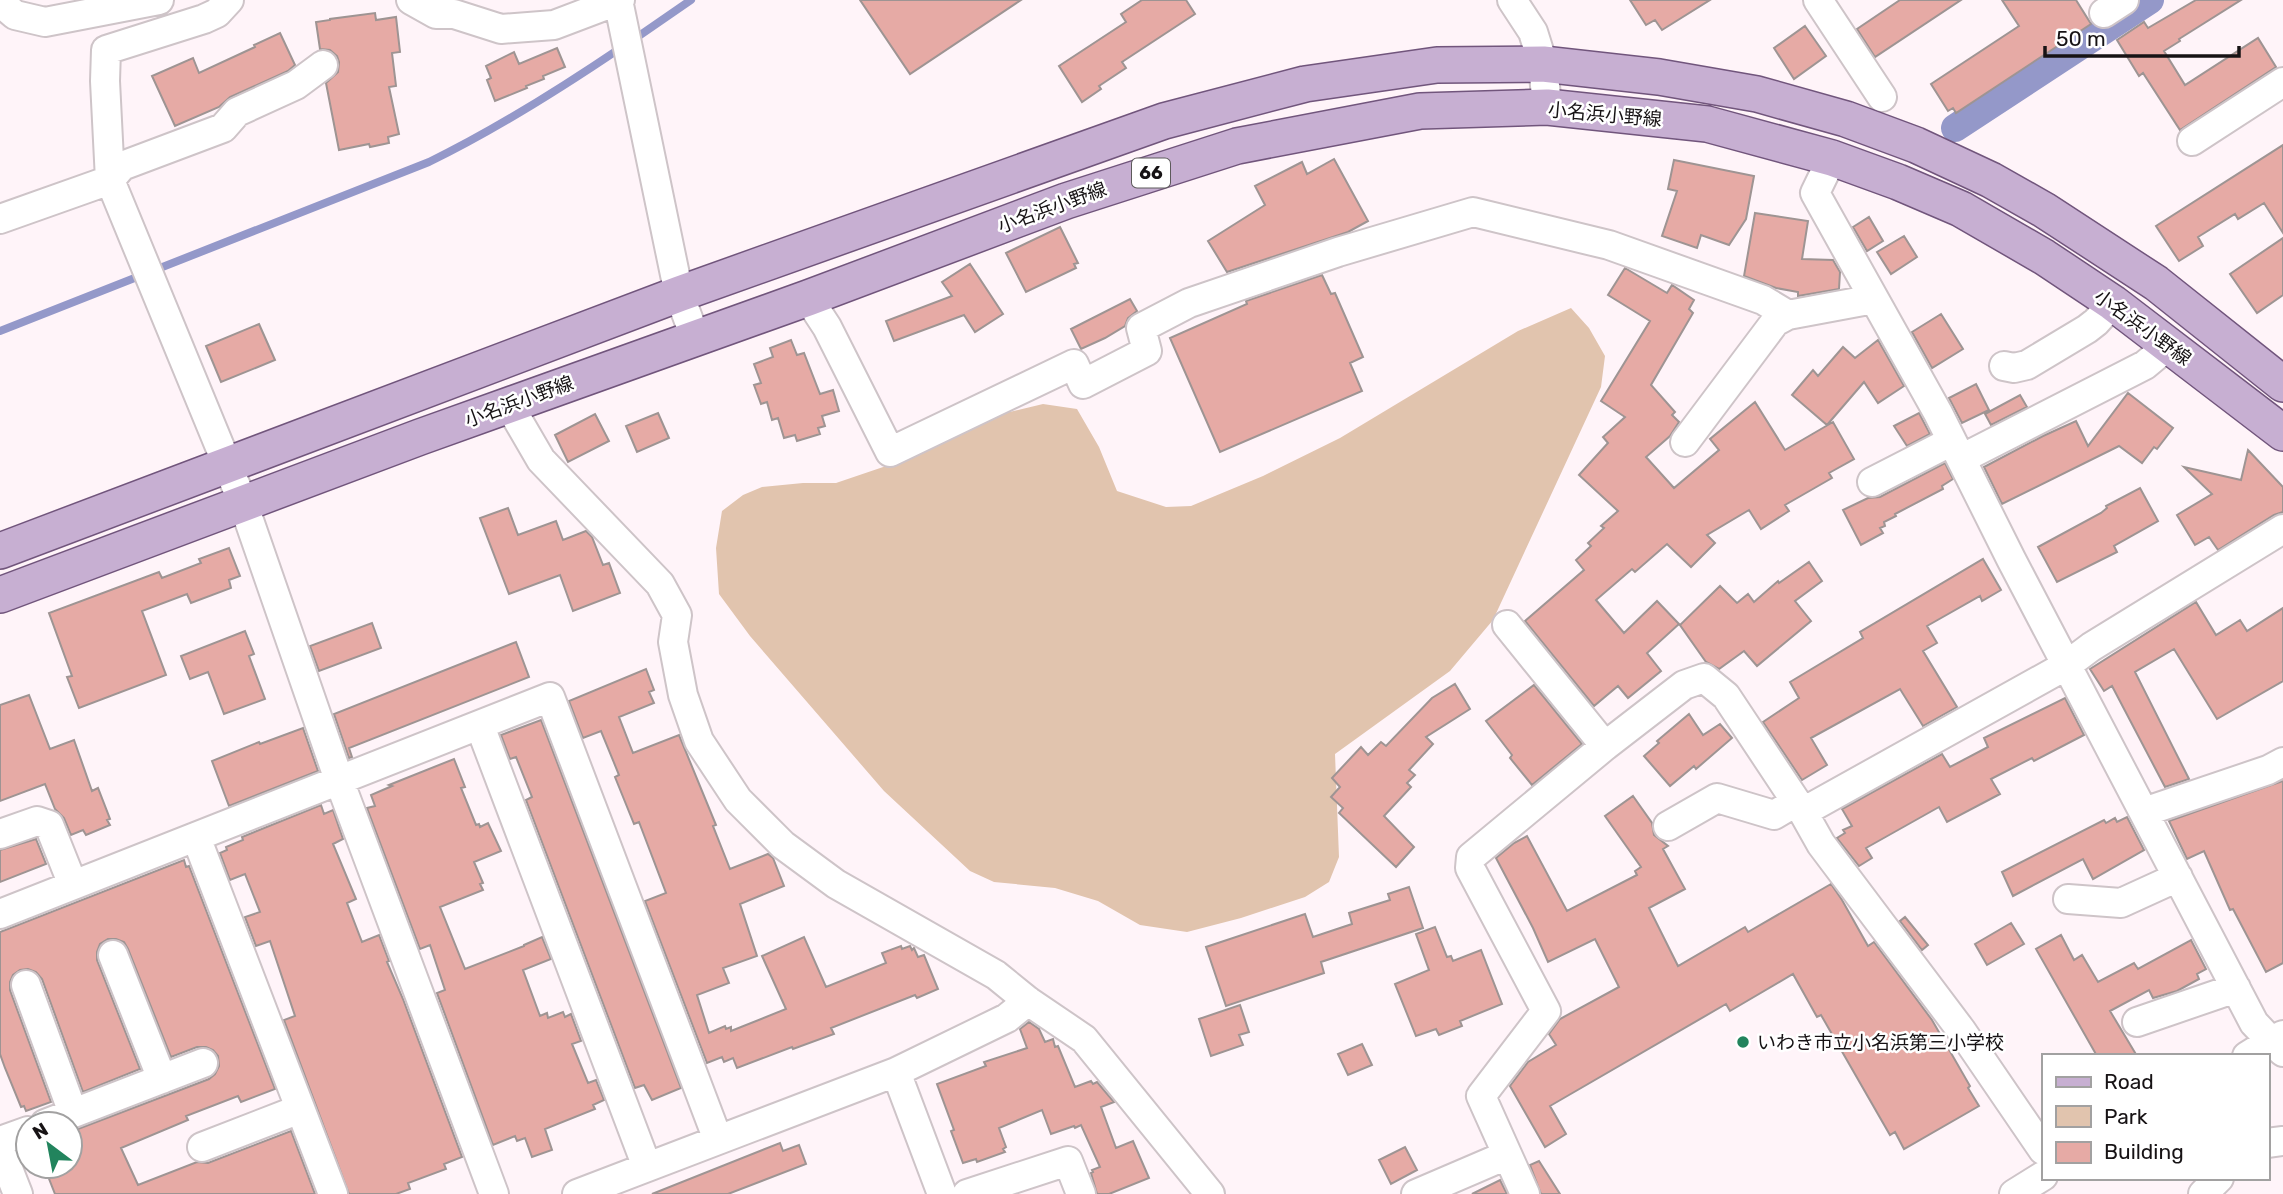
<svg xmlns="http://www.w3.org/2000/svg" width="2283" height="1194" viewBox="0 0 2283 1194" font-family="Rubik,'Noto Sans JP',sans-serif">
	<style>
		.green { fill: #e1c4ae }
		.lines { fill: none; stroke-linecap: round; stroke-linejoin: round }
		.stream { stroke: #9498c9; stroke-width: 8 }
		.canal { stroke: #9498c9; stroke-width: 28 }
		.building { fill: #e6aaa5; stroke: #9e9493; stroke-width: 2 }
		.minor-casing { stroke: #cec4c8; stroke-width: 32 }
		.major-casing { stroke: #71557c; stroke-width: 38 }
		.minor { stroke: #fff; stroke-width: 28 }
		.major { stroke: #c7afd2; stroke-width: 35 }
		.poi-dot { fill: #22845d; stroke: #fff; stroke-width: 2.5 }
		.labels { text-anchor: middle; stroke-width: 5; stroke-linejoin: round; paint-order: stroke }
		.shield { fill: #fff; stroke: #5d5a5b; stroke-width: 2 }
		.shield-label { font-size: 18px; font-weight: bold; fill: #171315 }
		.street-label { font-size: 19px; fill: #171315; stroke: #fff }
		.poi-label { font-size: 19px; fill: #171315; stroke: #fff; text-anchor: start }
	</style>
	<rect width="100%" height="100%" fill="#fff4f9"/>
	<path class="green" d="M1571 308 1589 328 1605 356 1601 387 1493 620 1450 671 1335 754 1339 857 1329 882 1305 897 1241 918 1187 932 1140 925 1098 901 1055 888 994 882 970 871 884 791 750 636 719 594 716 548 722 511 743 495 762 487 803 483H836L892 464 1001 414 1043 404 1077 409 1099 447 1117 491 1166 507 1191 506 1263 476 1340 438 1518 331Z"/>
	<g class="lines">
		<path class="stream" d="M633 40 691 0
			M0 331 429 162C497 129 560 89 622 47"/>
		<path class="canal" d="M1955 128 2150 0"/>
	</g>
	<path class="building" d="M860 0H1021L910 74Z
		M1142 0H1186L1195 14 1122 62 1126 68 1099 86 1101 89 1082 102 1059 66 1126 22 1121 14Z
		M1630 0H1710L1662 30 1655 20 1646 25Z
		M1900 0H1961L1875 57 1857 29Z
		M2002 0H2076L2091 24 1956 113 1953 108 1948 111 1931 84 2019 26Z
		M2196 0H2241L2179 39 2180 41 2164 51 2185 85 2258 38 2276 67 2180 130 2143 73 2139 76 2117 40 2144 22 2148 28Z
		M375 13 376 20 396 17 400 52 392 53 396 86 389 87 399 134 388 137 389 143 370 147 369 144 339 150 326 83 338 72 339 62 337 56 330 50 320 49 316 22 330 20V19Z
		M1805 26 1826 56 1794 79 1774 48Z
		M280 33 295 65 288 71 230 97 219 107 175 126 152 76 193 58 199 73 255 47 254 45Z
		M557 48 565 67 543 76 544 79 526 86 527 88 495 101 487 80 491 78 486 66 514 52 519 64Z
		M2283 145V233L2264 203 2238 219 2235 214 2198 237 2203 246 2179 261 2156 226Z
		M1334 159 1368 221 1348 232 1227 272 1208 241 1265 205 1255 186 1302 162 1307 174Z
		M1674 160 1754 176 1746 219 1729 245 1701 235 1697 248 1662 236 1677 191 1668 189Z
		M1755 213 1808 221 1802 259 1833 260 1840 272 1839 289 1798 296V292L1776 288 1744 276Z
		M1869 217 1883 241 1867 251 1853 227Z
		M1060 227 1078 263 1074 264 1076 268 1026 292 1006 253Z
		M1904 236 1917 257 1891 274 1877 252Z
		M2283 238V295L2257 313 2230 274Z
		M970 264 1003 314 975 332 964 315 894 341 886 321 952 296 942 282Z
		M1625 268 1667 293 1672 285 1694 300 1689 309 1693 313 1651 385 1675 412 1672 415 1679 422 1670 436 1646 457 1674 488 1719 450 1710 439 1755 402 1785 450 1833 422 1854 459 1829 473 1832 478 1785 505 1789 511 1761 529 1749 510 1707 535 1715 543 1691 567 1667 544 1635 572 1632 569 1596 600 1624 633 1657 601 1679 624 1647 653 1661 671 1628 698 1618 686 1594 706 1525 621 1584 570 1576 560 1591 546 1588 543 1604 528 1601 526 1618 511 1579 475 1608 443 1603 437 1625 417 1601 401 1650 321 1608 295Z
		M1322 275 1331 294 1335 293 1363 357 1350 363 1362 391 1220 452 1170 338 1247 304 1246 301Z
		M1130 299 1137 311 1128 318 1125 326 1105 338 1081 349 1071 329Z
		M1941 314 1963 349 1932 368 1912 332Z
		M259 324 275 360 221 382 206 346Z
		M791 340 797 355 804 353 820 394 833 390 839 411 822 416 825 426 818 428 820 434 797 441 795 435 784 438 778 418 772 420 767 402 761 404 754 385 761 383 754 364 773 357 770 348Z
		M1878 340 1904 386 1878 403 1864 382 1827 425 1792 395 1813 370 1818 376 1843 347 1855 358Z
		M1976 384 1989 410 1962 423 1949 398Z
		M2128 393 2173 428 2157 449 2154 447 2142 463 2119 446 2002 504 1984 467 2043 436 2076 421 2088 446Z
		M2020 395 2027 407 1991 425 1985 414Z
		M658 413 669 438 637 452 626 426Z
		M1919 413 1930 434 1907 446 1894 426Z
		M595 414 609 441 568 462 555 435Z
		M2248 450 2283 487V512L2274 515 2218 550 2209 537 2195 545 2177 515 2212 494 2184 467 2241 480Z
		M1945 463 1953 479 1942 486 1943 489 1895 514 1896 516 1884 522 1885 526 1880 528 1883 533 1861 545 1843 510 1868 498 1880 497Z
		M2140 488 2158 521 2114 546 2117 552 2057 582 2038 547 2101 513 2107 508 2106 506Z
		M508 508 518 535 556 521 563 540 586 531 592 537 603 565 609 563 620 593 573 611 560 575 509 594 480 518Z
		M229 548 240 576 229 580 231 588 191 603 187 594 142 611 166 675 79 708 67 677 72 676 49 613 159 572 162 578 201 563 199 559Z
		M1983 559 2001 590 1982 601 1980 596 1927 626 1937 643 1923 651 1957 707 1923 726 1900 689 1811 738 1827 765 1802 780 1763 722 1799 698 1790 682 1863 638 1860 632Z
		M1809 562 1822 581 1795 601 1811 621 1757 666 1744 651 1719 669 1706 662 1680 625 1720 586 1737 603 1748 594 1754 602 1778 581 1779 583Z
		M2196 602 2216 635 2240 620 2247 631 2283 608V681L2217 719 2174 649 2135 672 2189 779 2165 787 2112 686 2104 691 2090 669Z
		M372 623 381 648 319 671 310 646Z
		M245 631 254 654 249 656 265 699 224 714 208 672 190 679 181 656Z
		M516 642 529 677 349 748 352 757 349 758 334 714Z
		M646 669 654 690 649 692 654 703 619 717 633 753 679 735 716 825 713 826 730 869 768 854 773 858 784 886 740 904 757 956 723 968 729 983 697 995 709 1033 725 1026 726 1029 731 1027V1031L786 1009 762 956 804 937 826 987 886 963 882 953 901 946 902 949 910 946 912 950 914 948 918 957 924 955 938 989 917 998 915 995 831 1028 834 1034 793 1049 792 1047 737 1068 733 1058 724 1062 722 1057 707 1063 645 901 666 893 639 822 634 824 615 777 619 775 601 731 583 738 569 701Z
		M1455 684 1470 709 1426 737 1433 744 1409 770 1415 775 1407 783 1411 787 1384 816 1414 847 1396 867 1339 813 1343 808 1331 797 1340 787 1332 778 1361 747 1368 755 1381 742 1386 746 1432 698Z
		M1534 685 1582 744 1532 785 1510 758 1512 755 1486 721Z
		M29 695 50 749 74 740 92 791 98 788 110 819 107 820 110 825 86 835 83 830 71 835 64 818 55 809 45 784 0 801V705Z
		M2065 698 2084 735 2034 761 2032 758 1991 779 2000 794 1947 822 1939 807 1866 848 1872 858 1859 866 1837 838 1845 833 1843 830 1852 826 1842 809 1942 754 1950 767 1988 747 1984 738Z
		M1689 714 1703 735 1720 724 1732 738 1696 769 1694 766 1670 786 1644 756 1659 743 1657 741Z
		M541 720 681 1088 652 1100 644 1085 635 1088 526 800 532 797 516 757 510 759 501 735Z
		M303 728 318 771 229 806 212 761 259 742 260 744Z
		M454 759 465 787 461 788 476 825 479 824 480 827 488 823 501 851 474 862 483 883 480 884 483 890 440 907 465 969 524 946V945L542 937 551 959 523 970 540 1016 547 1013 548 1018 563 1012 565 1017 571 1014 581 1041 572 1044 588 1083 596 1080 604 1100 593 1105 595 1109 545 1129 552 1150 532 1157 525 1138 517 1141 515 1136 493 1145 437 993 445 990 430 945 420 949 367 808 375 806 371 795 392 786 389 785Z
		M2283 781V963L2266 972 2233 909 2230 910 2204 851 2187 859 2169 821Z
		M1633 796 1652 823 1654 835 1668 846 1663 849 1685 889 1649 908 1678 966 1745 927 1748 932 1831 884 1842 900 1868 946 1874 942 1932 1020 1970 1086 1968 1088 1979 1106 1904 1149 1895 1132 1890 1135 1821 1015 1817 1017 1793 974 1730 1011 1726 1004 1550 1106 1566 1134 1545 1147 1510 1086 1528 1062 1556 1045 1549 1034 1560 1019 1619 987 1595 939 1548 962 1533 928 1496 858 1514 843 1527 836 1567 911 1637 875 1635 871 1641 867 1605 816Z
		M321 805 324 814 333 810 343 839 333 844 356 899 347 903 362 942 379 935 389 961 387 962 403 999 462 1157 444 1164 446 1169 408 1183 410 1189 396 1194H349L284 1020 295 1016 270 941 256 946 245 917 260 912 245 874 230 880 220 853 227 850 226 847 243 840 242 837Z
		M2127 817 2144 850 2093 879 2083 859 2013 896 2002 872 2104 820 2106 823 2115 818 2117 822Z
		M36 839 46 864 0 882V850Z
		M184 860 186 867 189 866 275 1089 241 1102 238 1096 186 1116 188 1120 121 1148 138 1185 197 1162 208 1163 291 1131 315 1194H55L44 1166H70V1132L209 1079 215 1074 219 1066 218 1056 213 1050 206 1047H197L171 1057 128 949 124 942 116 939H108L100 944 97 952V960L140 1069 83 1092 42 979 36 972 28 969 20 970 13 975 10 982V990L51 1102 26 1111 24 1106 21 1107 5 1068 0 1054V932Z
		M1409 887 1423 928 1321 962 1324 973 1226 1006 1206 947 1305 914 1313 937 1352 924 1349 913 1390 900 1388 894Z
		M1905 917 1928 945 1922 950 1900 921Z
		M2011 923 2024 944 1987 965 1975 944Z
		M1435 927 1447 957 1451 956 1453 961 1481 950 1502 1004 1460 1021 1462 1026 1439 1035 1436 1029 1416 1036 1395 984 1429 970 1416 934Z
		M2061 935 2074 960 2082 955 2098 982 2134 963 2138 969 2191 940 2206 969 2197 974 2199 979 2177 991 2153 998 2149 990 2110 1011 2137 1056H2097L2036 949Z
		M1240 1005 1249 1032 1239 1035 1243 1045 1211 1056 1199 1019Z
		M1029 1022 1039 1029 1045 1042 1053 1039 1055 1047 1058 1046 1075 1087 1091 1081 1093 1084 1097 1082 1114 1102 1101 1107 1116 1148 1133 1141 1149 1178 1109 1194H1097L1091 1173 1093 1172 1092 1170 1100 1167 1081 1125 1075 1128 1074 1126 1051 1134 1042 1110 999 1128 1006 1147 1003 1149 1005 1152 977 1162 976 1159 963 1163 951 1131 954 1130 937 1084 986 1066 984 1062 1027 1048 1020 1029Z
		M1362 1044 1372 1065 1348 1075 1338 1054Z
		M780 1143 783 1151 799 1145 806 1164 728 1194H652Z
		M1405 1147 1417 1170 1391 1184 1379 1160Z
		M1539 1161 1560 1194H1541L1530 1165Z
		M1500 1180 1507 1194H1472Z"/>
	<g class="lines">
		<g class="minor-casing">
			<path id="minor" d="M411 0 436 14H454L501 29 554 25 620 0
				M618 0 679 294 695 337
				M1512 0 1533 32 1543 64 1547 107
				M1818 0 1882 97
				M0 2 15 15 45 22 159 0
				M2104 13 2124 0
				M2192 141 2283 82
				M1832 158 1815 193 1938 413 2011 559 2254 1023 2271 1041 2283 1035
				M110 180 105 81 106 50 204 19 217 13 229 0
				M110 180 122 166 223 128 237 112 296 85 323 65
				M0 219 110 180 243 503 339 780 494 1194
				M808 298 827 327 890 452 1074 364 1083 384 1147 351 1141 328 1189 303 1338 252 1473 212 1609 245 1763 300 1788 315
				M2004 366 2014 368 2027 365 2087 329 2096 322 2113 303
				M509 405 541 460 660 584 677 615 673 642 683 695 699 741 738 800 783 845 836 884 996 975 1028 1001 1084 1039 1210 1194
				M1685 442 1775 322 1788 315 1874 299
				M1961 459 2145 365 2169 345
				M1872 482 1952 441
				M1507 625 1605 746
				M480 726 647 1167
				M1803 812 2067 665 2091 647 2283 529
				M2144 812 2268 770 2283 762
				M1668 826 1717 798 1774 815 1796 802
				M0 834 37 821 49 825 73 885
				M196 837 333 1194
				M2068 899 2121 903 2178 877
				M0 914 550 697 718 1140
				M113 955 162 1079
				M26 985 73 1113
				M2137 1022 2236 988
				M2247 1056 2271 1041 2283 1052
				M896 1072 942 1194
				M45 1124 203 1063
				M0 1141 28 1131
				M2267 1143 2283 1141
				M202 1147 300 1109
				M0 1148 18 1194
				M577 1194 896 1072 1007 1018 1028 1001
				M967 1194 1068 1161 1081 1194
				M1416 1194 1507 1155
				M1525 1194 1481 1096 1546 1011 1470 868 1471 857 1605 746 1684 685 1704 678 1726 696 1803 812 1821 844 1961 1030 2043 1150
				M2014 1194 2043 1176
				M2203 1194 2219 1178"/>
		</g>
		<g class="major-casing">
			<path id="major" d="M0 551 679 294 1164 121 1305 84 1437 65 1543 64 1659 77 1757 94 1846 119 1916 145 1991 180 2044 210 2156 283 2283 384
				M0 595 420 437 808 298 1066 201 1237 146 1420 111 1547 107 1707 124 1832 158 1898 182 1961 209 2044 257 2113 303 2283 433"/>
		</g>
		<use href="#minor" class="minor"/>
		<use href="#major" class="major"/>
	</g>
	<circle class="poi-dot" cx="1743" cy="1042" r="7"/>
	<g class="labels">
		<rect class="shield" x="1132" y="158.5" width="38" height="29" rx="5"/>
		<g class="shield-label">
			<text x="1151" y="179">66</text>
		</g>
		<g class="street-label">
			<text transform="translate(1605 114) rotate(5)" y="7">小名浜小野線</text>
			<text transform="translate(1052 207) rotate(-20)" y="7">小名浜小野線</text>
			<text transform="translate(2143 327) rotate(36)" y="7">小名浜小野線</text>
			<text transform="translate(519 401) rotate(-20)" y="7">小名浜小野線</text>
		</g>
		<g class="poi-label">
			<text x="1757" y="1049">いわき市立小名浜第三小学校</text>
		</g>
	</g>
	<rect x="2042" y="1054" width="228" height="126" fill="#ffffff" stroke="#a2a1a1" stroke-width="2"/>
	<rect x="2056" y="1077" width="35" height="10" fill="#c7afd2" stroke="#a2a1a1" stroke-width="2"/>
	<text x="2104" y="1089" font-size="21" fill="#171315">Road</text>
	<rect x="2056" y="1106" width="35" height="21" fill="#e1c4ae" stroke="#a2a1a1" stroke-width="2"/>
	<text x="2104" y="1124" font-size="21" fill="#171315">Park</text>
	<rect x="2056" y="1142" width="35" height="21" fill="#e6aaa5" stroke="#a2a1a1" stroke-width="2"/>
	<text x="2104" y="1159" font-size="21" fill="#171315">Building</text>
	<g transform="translate(49 1145) rotate(328)"><circle r="33" fill="#ffffff" stroke="#a2a1a1" stroke-width="2"/>
	<path d="M0-5L12 26L0 18L-12 26Z" fill="#22845d"/>
	<text y="-10" font-size="19" font-weight="bold" text-anchor="middle" fill="#171315">N</text>
	</g>
	<path d="M2045 46v10h194v-10" fill="none" stroke="#171315" stroke-width="3.5"/>
	<text x="2056" y="46" font-size="21" fill="#171315" stroke="#ffffff" stroke-width="5" paint-order="stroke">50 m</text>
</svg>
